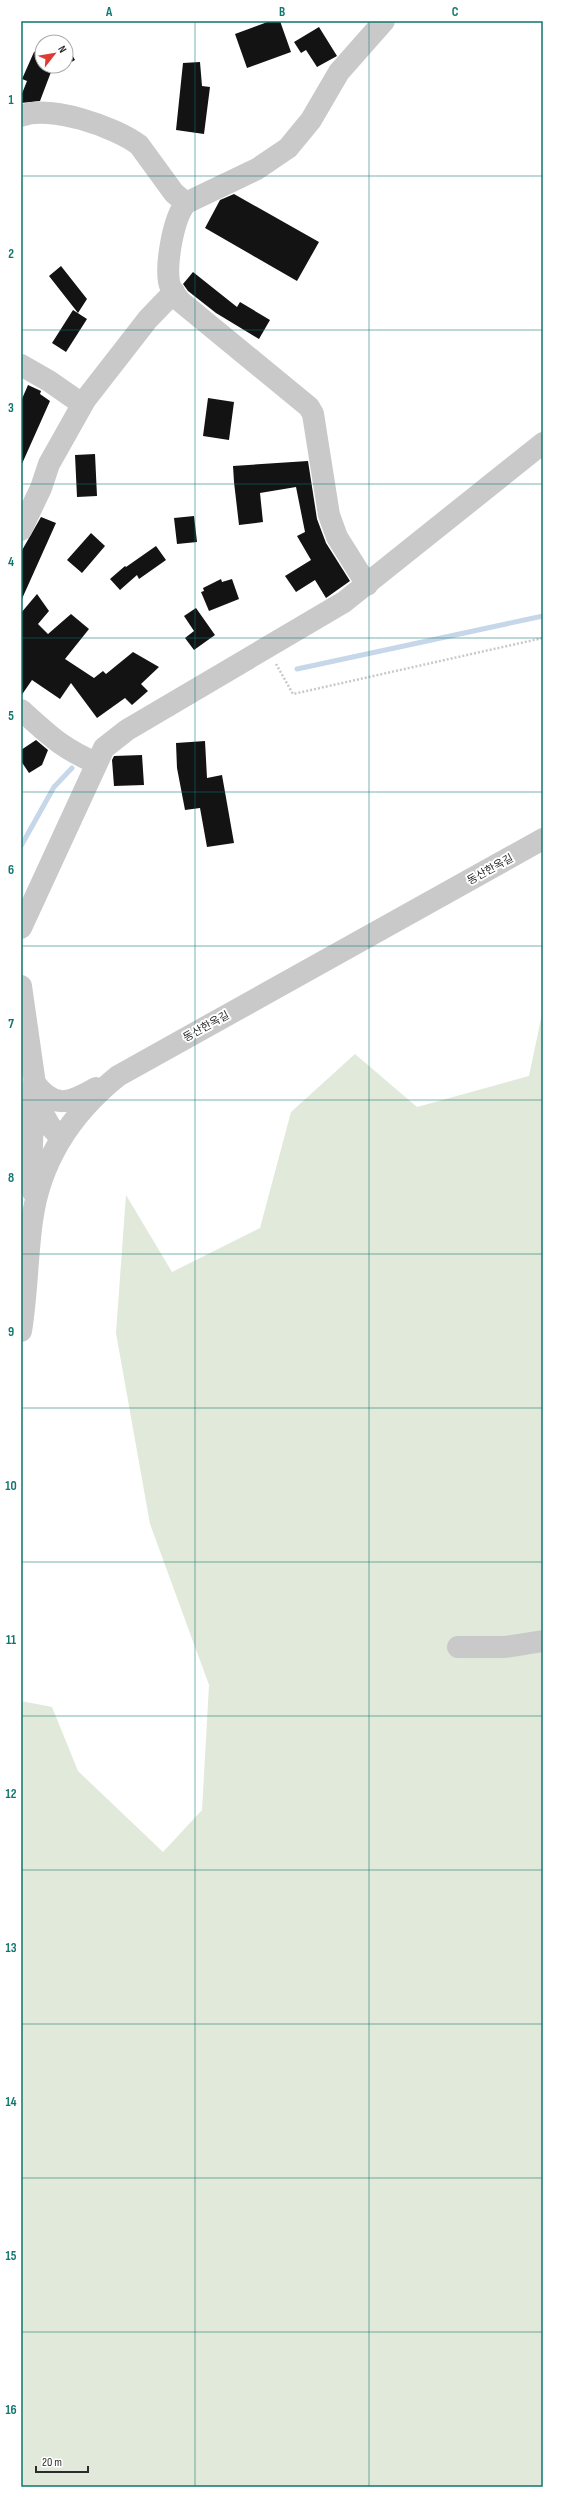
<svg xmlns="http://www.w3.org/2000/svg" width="564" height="2508" viewBox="0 0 564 2508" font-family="'Sofia Sans Condensed','Noto Sans KR',sans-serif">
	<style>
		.green { fill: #e0e9da }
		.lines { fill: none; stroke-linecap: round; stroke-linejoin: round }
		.stream { stroke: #c6d7e9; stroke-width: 5 }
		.building { fill: #131313 }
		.path { stroke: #c9c9c9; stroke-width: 2.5; stroke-dasharray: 2 2; stroke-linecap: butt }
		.minor { stroke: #c9c9c9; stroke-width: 22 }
		.grid { fill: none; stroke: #0f766e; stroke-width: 1; stroke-opacity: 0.55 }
		.labels { text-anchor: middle; stroke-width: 4; stroke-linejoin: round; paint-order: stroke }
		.street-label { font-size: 11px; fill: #2c2c2c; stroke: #fff }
		.neatline { fill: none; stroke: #0f766e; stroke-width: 1.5 }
		.grid-label { font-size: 13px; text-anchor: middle; font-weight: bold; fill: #0f766e }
	</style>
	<rect width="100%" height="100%" fill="#fff"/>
	<path class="green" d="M543 1009V2487H21V1701L52 1707 78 1771 163 1852 202 1810 209 1685 150 1524 116 1333 126 1195 172 1272 260 1228 291 1112 355 1054 417 1107 529 1076Z"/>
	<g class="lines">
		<path class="stream" d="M297 669 543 616
			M21 846 54 787 72 768"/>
	</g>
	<path class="building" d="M270 21H280L291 52 247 68 235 34Z
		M319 27 337 56 317 67 306 50 301 53 294 42Z
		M62 37 65 42H53Z
		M66 44 75 60 66 65Z
		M42 48V66H64L51 72 40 101 21 103V96L27 81 22 79 34 52Z
		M200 62 202 86 210 87 204 134 176 130 183 63Z
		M234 194 319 242 297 281 205 228 220 200Z
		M61 266 87 299 78 313 49 276Z
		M193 272 237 307 240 302 270 320 259 339 216 313 188 291 183 284Z
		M73 310 87 319 66 352 52 343Z
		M28 385 41 391 40 394 50 401 21 466V401Z
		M208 398 234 402 229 440 203 436Z
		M95 454 97 496 77 497 75 455Z
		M308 461 317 519 326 543 350 581 326 598 315 580 296 592 285 576 311 560 297 536 305 532 296 487 260 493 263 522 239 525 234 482 233 466Z
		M194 516 197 542 177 544 174 518Z
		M41 517 56 523 21 601V552Z
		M91 533 105 546 82 573 67 560Z
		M156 546 166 560 139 579 137 575 120 590 110 579 125 566 126 567Z
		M221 579 222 582 232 579 239 599 209 611 201 592 204 591 203 588Z
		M37 594 49 611 38 624 48 634 71 614 89 629 65 659 94 678 103 671 106 674 133 652 159 667 141 684 148 691 132 705 125 698 97 718 71 683 60 699 32 680 21 696V613Z
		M196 608 215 635 194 650 185 638 194 631 184 616Z
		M36 740 48 750 42 765 29 773 21 761V750Z
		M205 741 207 778 222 775 234 843 207 847 200 808 185 810 177 768 176 743Z
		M142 755 144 785 114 786 112 760 114 756Z"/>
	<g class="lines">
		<path class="path" d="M276 664 293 694 543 638"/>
		<path class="minor" d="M21 116C49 104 116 127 139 145L174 193 186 203
			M21 365 49 381 82 404
			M21 530 41 488 49 464 85 400 148 319 174 292
			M367 585 337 537 329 515 313 414 309 407 180 301C176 295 170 289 169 282 166 263 173 218 186 203L257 169 288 148 311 120 339 72 384 21
			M21 710C49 735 61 748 96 763
			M21 928 104 748 127 730 344 602 543 443
			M21 986 38 1105 50 1126 61 1138
			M33 1192 31 1177 34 1082C54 1110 70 1103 96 1088
			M21 1331C27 1295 27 1257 32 1221 40 1161 72 1113 118 1076L543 839
			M458 1647H505L543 1641"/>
	</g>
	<path class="grid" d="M195 21V2487M369 21V2487M21 176H543M21 330H543M21 484H543M21 638H543M21 792H543M21 946H543M21 1100H543M21 1254H543M21 1408H543M21 1562H543M21 1716H543M21 1870H543M21 2024H543M21 2178H543M21 2332H543"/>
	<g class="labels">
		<g class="street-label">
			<text transform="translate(490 869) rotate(-29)" y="4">동산한옥길</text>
			<text transform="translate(206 1026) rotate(-29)" y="4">동산한옥길</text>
		</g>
	</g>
	<rect width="564" height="2508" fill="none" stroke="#ffffff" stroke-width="44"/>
	<g transform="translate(54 54) rotate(59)"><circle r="19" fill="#ffffff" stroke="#ababab"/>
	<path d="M0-3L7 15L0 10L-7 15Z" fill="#de3b33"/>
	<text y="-6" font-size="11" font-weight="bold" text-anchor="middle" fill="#2c2c2c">N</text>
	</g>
	<path d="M36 2466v6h52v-6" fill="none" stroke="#2c2c2c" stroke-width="2"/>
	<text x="42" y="2466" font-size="12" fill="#2c2c2c" stroke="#ffffff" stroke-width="3" paint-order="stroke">20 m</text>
	<rect x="22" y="22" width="520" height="2464" class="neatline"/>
	<g class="grid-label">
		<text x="109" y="16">A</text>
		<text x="282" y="16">B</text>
		<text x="455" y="16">C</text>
		<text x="11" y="104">1</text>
		<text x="11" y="258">2</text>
		<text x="11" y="412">3</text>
		<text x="11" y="566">4</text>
		<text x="11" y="720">5</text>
		<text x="11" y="874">6</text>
		<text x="11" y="1028">7</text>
		<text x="11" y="1182">8</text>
		<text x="11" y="1336">9</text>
		<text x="11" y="1490">10</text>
		<text x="11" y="1644">11</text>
		<text x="11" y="1798">12</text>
		<text x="11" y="1952">13</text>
		<text x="11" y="2106">14</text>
		<text x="11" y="2260">15</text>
		<text x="11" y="2414">16</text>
	</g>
</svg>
